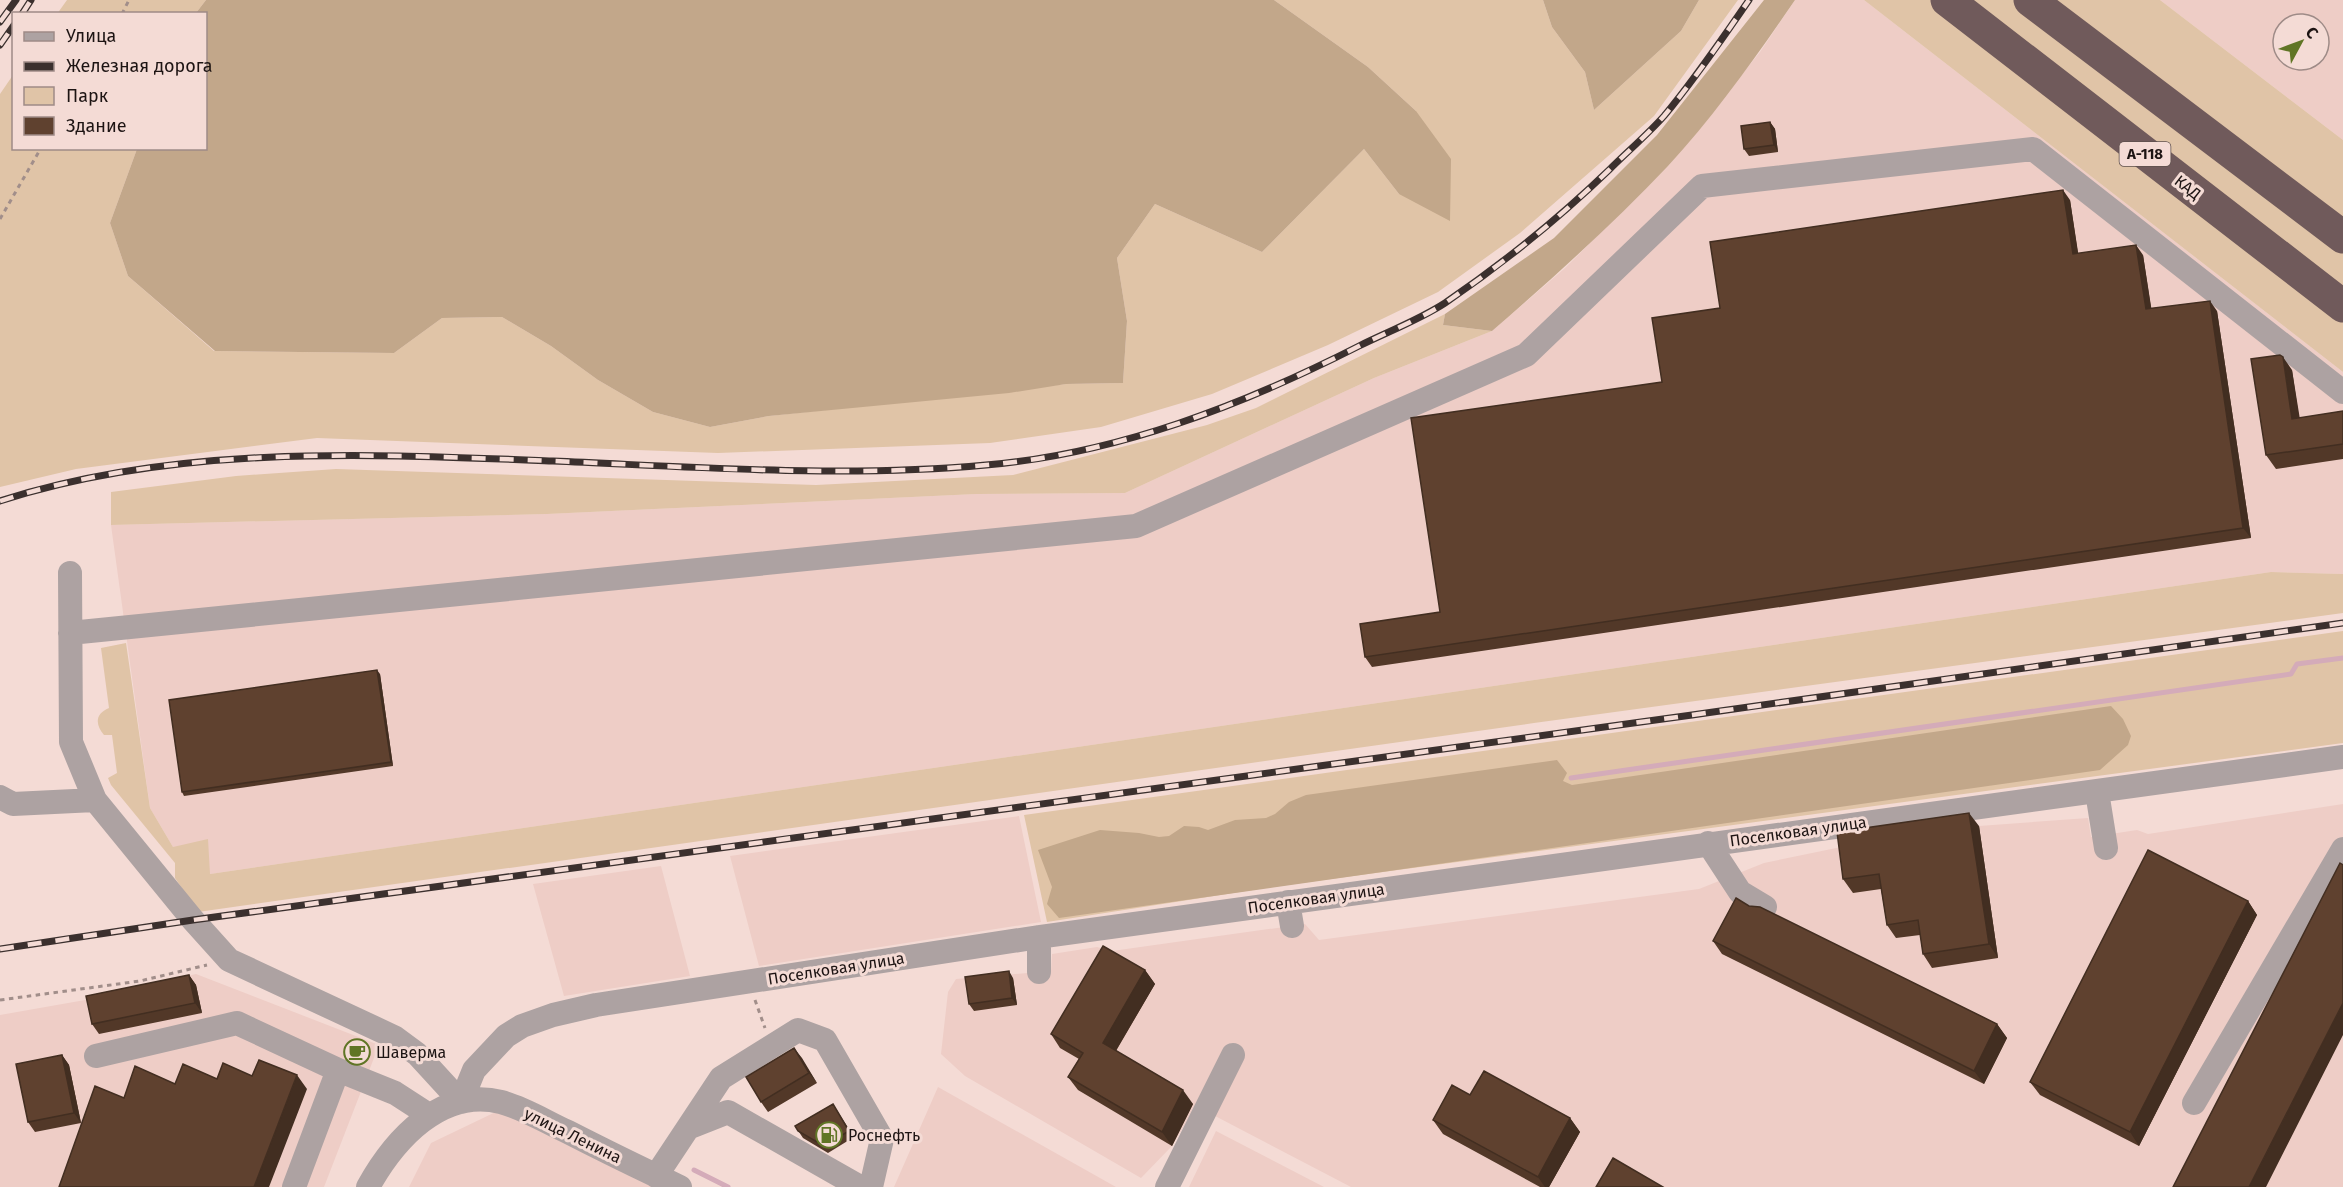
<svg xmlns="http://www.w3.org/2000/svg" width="2343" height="1187" viewBox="0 0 2343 1187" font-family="'Fira Sans',sans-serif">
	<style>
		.built { fill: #eecdc6; fill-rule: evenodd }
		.green { fill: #e0c4a7 }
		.forest { fill: #c2a78a }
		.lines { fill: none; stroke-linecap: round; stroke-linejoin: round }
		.stream { stroke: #d4abb9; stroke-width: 5 }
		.path { stroke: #a18e8a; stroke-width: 3; stroke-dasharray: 4.5 4.5; stroke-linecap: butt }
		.minor { stroke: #ada2a2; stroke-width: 24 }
		.highway { stroke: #705a5b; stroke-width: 33 }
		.rail-casing { stroke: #3b302e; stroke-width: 7 }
		.rail { stroke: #f4dbd5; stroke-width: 4.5; stroke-dasharray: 14; stroke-linecap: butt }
		.wall { fill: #523828 }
		.shaded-wall { fill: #422e21 }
		.building { fill: #5f412f; stroke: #422e21; stroke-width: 1.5 }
		.labels { text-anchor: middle; stroke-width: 6; stroke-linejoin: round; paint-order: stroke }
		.shield { fill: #f4dbd5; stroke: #5e504d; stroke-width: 1.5 }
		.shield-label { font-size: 15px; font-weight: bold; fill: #1d1413 }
		.street-label { font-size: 16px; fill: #1d1413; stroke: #f4dbd5 }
		.poi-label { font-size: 16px; fill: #1d1413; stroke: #f4dbd5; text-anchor: start }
	</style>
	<rect width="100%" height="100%" fill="#f4dbd5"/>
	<path class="built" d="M1795 0H1864L2343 372V574L2271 572 210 874 173 847 150 808 111 525 547 514 976 494 1125 493 1374 378 1492 331 1565 268 1669 165 1760 52Z
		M2160 0H2343V140ZM2283 24H2319V60H2283Z
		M2343 804V1187H1351L1196 1106 1172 1146 1141 1178 965 1076 941 1054 948 992 956 979 1051 971 1052 954 1097 947 1112 951 1305 924 1319 940 1699 889 1764 863 1846 846 1979 826 2088 818 2091 837 2137 830 2148 834Z
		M1019 816 1041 922 759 966 730 856Z
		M661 866 690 976 564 996 533 884Z
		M196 974 379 1045 324 1187H0V1015L85 1000Z
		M938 1087 1116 1187H894Z
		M504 1108 653 1187H409L431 1143Z
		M1216 1131 1324 1187H1189Z"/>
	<path class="green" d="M67 0H206L196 13 57 14Z
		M1274 0H1543L1552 27 1585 72 1594 110 1681 31 1699 0H1738L1654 116 1520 233 1438 292 1328 345 1212 394 1101 427 990 443 718 453 317 438 76 469 0 487V94L13 75 14 148 137 149 110 223 128 276 214 351 394 353 442 318 502 317 551 346 598 380 653 412 710 427 769 416 1066 384 1123 383 1127 321 1117 258 1155 204 1262 252 1364 149 1399 194 1416 111 1368 67Z
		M1864 0H2160L2343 140V372Z
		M1445 314 1443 325 1492 331 1374 378 1125 493 976 494 547 514 111 525V492L236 476 336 469 816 485 1013 475 1207 425 1256 408Z
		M2271 572 2343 574V613L1534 723 198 912 175 878V863L111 785 108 778 117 773 112 735H104C95 724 95 714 109 708L101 648 126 643 150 808 173 847 208 839 210 874Z
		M2343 631V743L1279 886 1047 922 1024 815Z"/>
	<path class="forest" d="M206 0H1274L1368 67 1416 111 1451 159 1450 221 1399 194 1364 149 1262 252 1155 204 1117 258 1127 321 1123 383 1066 384 1009 393 769 416 710 427 653 412 598 380 551 346 502 317 442 318 394 353 215 351 128 276 110 223 137 149 206 148V14L196 13Z
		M1543 0H1699L1681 31 1594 110 1585 72 1552 27Z
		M1764 0H1795C1756 57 1715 115 1668 166 1613 224 1553 278 1492 331L1443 325 1445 314 1554 238 1657 135Z
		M2111 706 2123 719 2131 736 2128 745 2100 770 1059 918 1047 904 1052 887 1038 850 1100 830 1139 833 1159 837 1169 836 1184 826 1199 827 1208 830 1235 820 1266 818 1275 814 1289 802 1306 795 1557 760 1567 773 1563 781 1572 785Z"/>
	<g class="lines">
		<path class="stream" d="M1571 778 2291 674 2297 664 2343 658
			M694 1170 728 1187"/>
		<path class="path" d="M122 14 129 0
			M0 219 41 148
			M0 1000 140 981 207 965
			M755 1000 765 1028"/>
		<path class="minor" d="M70 573 71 742 95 800 193 920 229 960 394 1037 417 1054 461 1102
			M70 633 1136 526 1526 355 1702 186 2033 149 2343 392
			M2097 792 2106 848
			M0 797 13 804 95 800
			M1708 843 1740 892 1765 907
			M1288 902 1292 926
			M1039 937V972
			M96 1056 237 1023 338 1070 294 1187
			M338 1070 395 1093 429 1115
			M461 1102 474 1070 506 1036 522 1026 553 1015 596 1005 1039 937 2343 757
			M2194 1103 2343 849
			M690 1127 728 1112 860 1187
			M656 1176 721 1078 798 1030 825 1040 882 1139 871 1187
			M368 1187C394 1140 441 1087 501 1102 524 1108 546 1122 568 1132 605 1151 642 1169 680 1187
			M1167 1187 1233 1055"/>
		<path class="highway" d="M1947 0 2343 306
			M2030 0 2343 237"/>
		<g class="rail-casing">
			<path id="rail" d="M22 14 31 0
				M0 22 16 0
				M0 45 14 25
				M0 501C178 444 370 454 553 461 697 467 842 478 986 465 1117 454 1243 405 1359 346 1387 332 1419 320 1445 303 1505 262 1557 220 1609 170 1627 152 1647 135 1664 116 1695 79 1722 39 1749 0
				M0 949 193 920 1692 715 2343 623"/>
		</g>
		<use href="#rail" class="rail"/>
	</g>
	<path class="wall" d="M1770 122 1775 129 1778 152 1749 156 1744 149Z
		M2070 200 2078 254 2143 255 2151 308 2217 311 2251 538 1372 667 1365 657 1440 612 1662 382 1720 308Z
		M2292 370 2299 418 2343 411V459L2276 469 2266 455Z
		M380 674 393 766 184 796 182 792Z
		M1979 826 1998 958 1932 968 1923 954 1920 935 1896 938 1887 925 1881 889 1853 893 1843 879Z
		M2248 901 2257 915 2139 1146 2040 1095 2030 1082Z
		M1749 906 1997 1024 2007 1038 1984 1084 1722 954 1713 941Z
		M1145 970 1155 984 1116 1051 1193 1104 1172 1146 1078 1090 1068 1077 1079 1059 1060 1048 1051 1034Z
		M189 975 196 985 202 1013 99 1034 92 1024Z
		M1013 978 1017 1005 974 1011 969 1004Z
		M794 1048 817 1083 768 1112 761 1102Z
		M62 1055 69 1065 81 1123 35 1132 28 1122Z
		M1470 1095 1570 1118 1580 1132 1549 1187H1540L1443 1134 1433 1120Z
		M833 1104 854 1137 828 1153 803 1138 795 1126Z"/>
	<path class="shaded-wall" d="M1770 122 1775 129 1778 152 1774 145Z
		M2063 190 2070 200 2080 265 2073 254Z
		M2136 245 2143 255 2153 319 2146 309Z
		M2210 301 2217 311 2251 538 2243 528Z
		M2283 357 2292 370 2302 432 2292 419Z
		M377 670 380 674 393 766 391 762Z
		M1969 813 1979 826 1998 958 1989 944Z
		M2248 901 2257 915 2139 1146 2130 1132Z
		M1145 970 1155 984 1112 1057 1103 1043Z
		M1009 971 1013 978 1017 1005 1012 998Z
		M189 975 196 985 202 1013 195 1003Z
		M2343 1003V1035L2266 1187H2249Z
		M1997 1024 2007 1038 1984 1084 1974 1071Z
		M794 1048 802 1058 817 1083 809 1073Z
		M62 1055 69 1065 81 1123 74 1113Z
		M297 1075 307 1089 269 1187H254Z
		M1183 1090 1193 1104 1172 1146 1162 1132Z
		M1570 1118 1580 1132 1549 1187H1545L1538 1177Z"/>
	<path class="building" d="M1770 122 1774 145 1744 149 1741 126Z
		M2063 190 2073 254 2136 245 2146 309 2210 301 2243 528 1365 657 1360 624 1440 612 1411 418 1662 382 1652 318 1720 308 1710 242Z
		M2280 355 2283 357 2292 419 2343 411V444L2266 455 2251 359Z
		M377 670 391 762 182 792 169 700Z
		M1969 813 1989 944 1923 954 1918 920 1887 925 1879 874 1843 879 1837 832Z
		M2148 850 2248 901 2130 1132 2030 1082Z
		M2340 863 2343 865V1003L2249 1187H2173Z
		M1736 898 1749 906 1760 907 1997 1024 1974 1071 1713 941Z
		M1103 946 1145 970 1103 1043 1183 1090 1162 1132 1068 1077 1083 1053 1051 1034Z
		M1009 971 1012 998 969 1004 965 977Z
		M189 975 195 1003 92 1024 86 996Z
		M794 1048 809 1073 761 1102 746 1077Z
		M62 1055 74 1113 28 1122 16 1064Z
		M259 1060 297 1075 254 1187H59L95 1086 124 1098 135 1066 175 1084 183 1064 217 1079 223 1063 252 1076Z
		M1484 1071 1570 1118 1538 1177 1433 1120 1452 1085 1470 1095Z
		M833 1104 849 1131 824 1146 798 1131 795 1126Z
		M1613 1158 1663 1187H1596Z"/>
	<defs>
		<g id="cafe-ring" transform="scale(1.35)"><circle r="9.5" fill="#f4dbd5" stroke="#607525" stroke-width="1.5"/><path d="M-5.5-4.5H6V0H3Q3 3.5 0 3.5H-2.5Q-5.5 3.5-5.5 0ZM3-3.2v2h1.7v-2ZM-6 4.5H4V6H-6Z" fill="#607525"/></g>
		<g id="fuel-ring" transform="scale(1.35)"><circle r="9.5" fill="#f4dbd5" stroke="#607525" stroke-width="1.5"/><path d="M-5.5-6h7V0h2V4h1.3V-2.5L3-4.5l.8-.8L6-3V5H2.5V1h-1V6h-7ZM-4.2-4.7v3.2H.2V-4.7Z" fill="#607525"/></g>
	</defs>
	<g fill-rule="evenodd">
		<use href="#cafe-ring" x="357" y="1052"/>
		<use href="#fuel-ring" x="829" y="1135"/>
	</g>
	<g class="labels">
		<rect class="shield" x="2119.5" y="142" width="51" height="24" rx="4.5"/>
		<g class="shield-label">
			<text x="2145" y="159">А-118</text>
		</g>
		<g class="street-label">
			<text transform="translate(2188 187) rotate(38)" y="6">КАД</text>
			<text transform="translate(1798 831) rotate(-8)" y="6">Поселковая улица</text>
			<text transform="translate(1316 898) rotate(-8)" y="6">Поселковая улица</text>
			<text transform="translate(836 968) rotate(-9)" y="6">Поселковая улица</text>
			<text transform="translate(573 1135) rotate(26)" y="6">улица Ленина</text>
		</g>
		<g class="poi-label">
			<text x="376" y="1058">Шаверма</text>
			<text x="848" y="1141">Роснефть</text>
		</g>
	</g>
	<rect x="12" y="12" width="195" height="138" fill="#f4dbd5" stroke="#9e8b87" stroke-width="1.5"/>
	<rect x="24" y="32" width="30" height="9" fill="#ada2a2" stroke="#9e8b87" stroke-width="1.5"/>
	<text x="66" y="42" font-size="18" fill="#1d1413">Улица</text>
	<rect x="24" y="62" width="30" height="9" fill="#3b302e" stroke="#9e8b87" stroke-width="1.5"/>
	<text x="66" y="72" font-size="18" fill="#1d1413">Железная дорога</text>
	<rect x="24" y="87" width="30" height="18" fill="#e0c4a7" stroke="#9e8b87" stroke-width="1.5"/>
	<text x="66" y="102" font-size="18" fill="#1d1413">Парк</text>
	<rect x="24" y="117" width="30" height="18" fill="#5f412f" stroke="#9e8b87" stroke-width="1.5"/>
	<text x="66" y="132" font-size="18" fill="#1d1413">Здание</text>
	<g transform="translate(2301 42) rotate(49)"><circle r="28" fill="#f4dbd5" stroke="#9e8b87" stroke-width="1.5"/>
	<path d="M0-4.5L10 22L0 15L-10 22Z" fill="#607525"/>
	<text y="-9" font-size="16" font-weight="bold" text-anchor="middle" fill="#1d1413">С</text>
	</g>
</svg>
